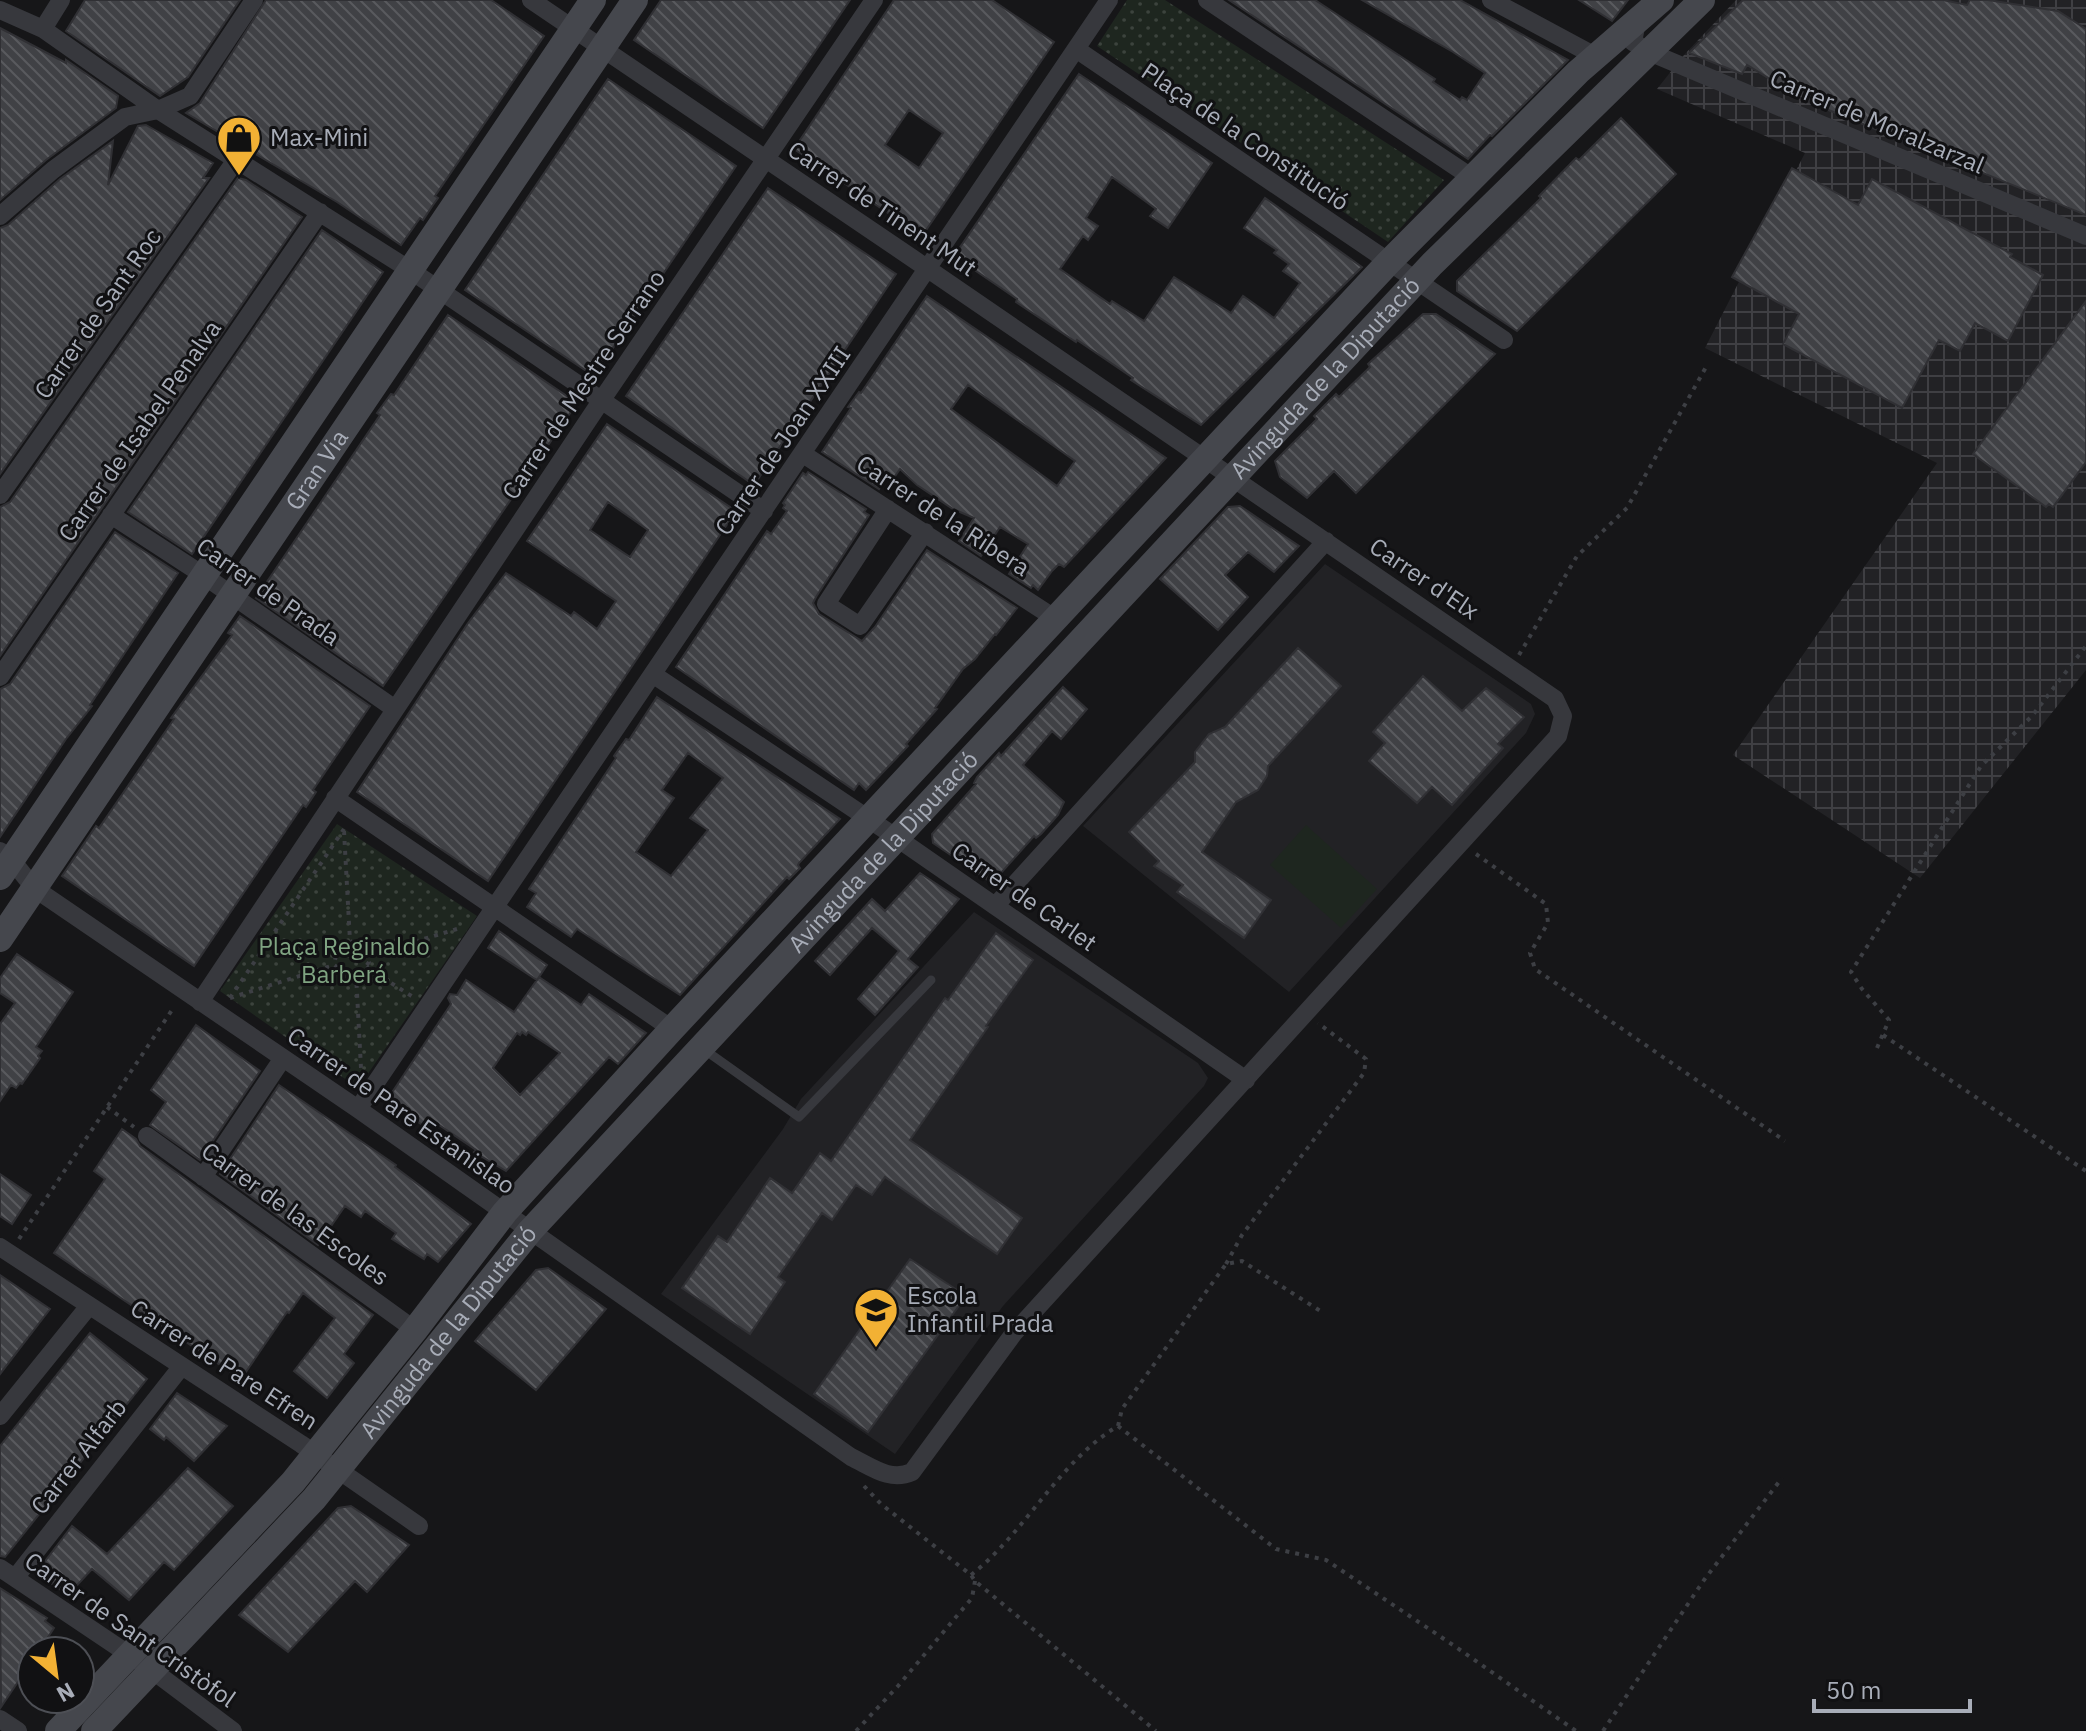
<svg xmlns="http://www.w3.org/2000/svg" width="2086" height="1731" viewBox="0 0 2086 1731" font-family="'IBM Plex Sans',sans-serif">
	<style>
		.built { fill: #222225 }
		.industrial { fill: url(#industrial-grid) }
		.park { fill: url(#park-dots) }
		.pitch { fill: #1e261f }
		.building { fill: url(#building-back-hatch); stroke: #303034; stroke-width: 2; fill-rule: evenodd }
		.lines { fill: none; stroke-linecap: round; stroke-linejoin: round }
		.path { stroke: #3d3f44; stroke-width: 4; stroke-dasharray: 4 6; stroke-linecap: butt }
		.lane { stroke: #37383d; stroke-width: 9 }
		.street { stroke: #37383d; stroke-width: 18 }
		.secondary { stroke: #45474d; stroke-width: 26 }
		.labels { text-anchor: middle; stroke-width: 6; stroke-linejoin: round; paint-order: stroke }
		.street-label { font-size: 24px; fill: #a8adb8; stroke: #111113 }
		.poi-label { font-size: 24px; fill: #a8adb8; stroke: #111113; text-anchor: start }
		.park-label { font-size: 24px; fill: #7fa381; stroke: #111113 }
	</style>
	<defs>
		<pattern id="industrial-grid" width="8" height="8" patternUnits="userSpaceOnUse" patternTransform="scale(2)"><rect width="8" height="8" fill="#222225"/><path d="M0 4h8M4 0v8" fill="none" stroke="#3f3f43"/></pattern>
		<pattern id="park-dots" width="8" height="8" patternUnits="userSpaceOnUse" patternTransform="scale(2)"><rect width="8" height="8" fill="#1e261f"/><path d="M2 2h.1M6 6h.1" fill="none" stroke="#3c433d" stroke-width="1.8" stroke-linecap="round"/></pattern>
		<pattern id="building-back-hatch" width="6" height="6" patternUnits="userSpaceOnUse" patternTransform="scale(2)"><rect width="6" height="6" fill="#404145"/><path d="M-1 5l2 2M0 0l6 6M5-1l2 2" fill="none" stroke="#595a5e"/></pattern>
	</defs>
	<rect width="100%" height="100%" fill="#161618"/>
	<path class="built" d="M1325 564 1531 704 1535 714 1526 733 1289 992 1083 826Z
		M974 912 1198 1063 1208 1078 1204 1086 1003 1306 895 1454 661 1294 783 1129 801 1099Z"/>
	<path class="industrial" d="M1736 0H2086V670L1920 878 1733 755 1937 463 1705 348 1805 153 1657 89 1684 55Z"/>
	<path class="park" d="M1127 0H1165L1444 180 1388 242 1097 46Z
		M337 824 477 916 358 1088 220 991Z"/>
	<path class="pitch" d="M1306 825 1377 889 1341 928 1270 865Z"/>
	<path class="building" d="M85 0H240L188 77 160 96 66 31Z
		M266 0H491L544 36 435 196 438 198 433 205 423 220 420 218 401 245 337 202 186 113 200 103Z
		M661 0H850L763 128 634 40Z
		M894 0H992L1054 42 922 236 794 149ZM909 110 943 133 919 168 885 145Z
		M1229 0H1315L1435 79 1433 82 1460 100 1462 97 1467 100 1485 73 1453 52 1362 0H1460L1568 60 1492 136 1490 135 1468 159Z
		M1579 0H1628L1612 21Z
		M1743 0H1943L1967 5 1970 0H1988L2058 11 2086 29V215L1804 100 1747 65 1742 74 1689 53Z
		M0 28 66 63V60L118 96 116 108 46 160 0 200Z
		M1079 74 1212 163 1168 228 1150 216 1156 209 1112 177 1086 218 1098 226 1088 240 1083 236 1060 269 1110 304 1112 301 1144 321 1174 277 1231 313 1243 296 1274 318 1300 283 1283 271 1289 264 1274 253 1277 250 1244 228 1265 198 1362 267 1201 425 1131 380 1133 378 1077 340 1076 342 1016 302 1017 299 954 256Z
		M608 79 736 166 594 376 465 290Z
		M1621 118 1676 174 1517 331 1457 291V281L1541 198 1539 196 1576 158 1579 160Z
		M146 125 213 163 203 178H209L0 474V228L8 225 60 179 113 141 108 185 138 126Z
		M1792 168 1858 205 1872 179 2012 254 2010 257 2043 275 2008 341 1975 323 1960 351 1939 340 1902 408 1783 344 1799 314 1732 277Z
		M238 178 246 180 302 217 0 656V507L10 502Z
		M768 188 896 274 754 485 626 396Z
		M322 230 383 272 192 554 128 512Z
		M927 296 1166 458 1064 567 1059 564 1052 571 1038 590 1033 585 1031 588 1009 574 1028 544 1000 527 981 556 959 541 974 518 953 509 917 485 900 469 891 482 886 478 879 489 822 452 851 408 848 407 859 392 861 393ZM968 385 1075 461 1057 486 951 409Z
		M2086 301V462L2053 507 2049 504 2046 507 1973 454Z
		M1423 314H1436L1495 354 1356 493 1334 471 1307 498 1280 477 1275 461 1317 419 1314 416 1336 394 1339 397 1370 367 1368 364Z
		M448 315 577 403 383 686 256 598 380 415 377 413 391 394 394 395Z
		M607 424 736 511 488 881 357 792 468 623 506 573 571 616 574 612 597 629 616 601 527 541ZM608 502 648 530 630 557 590 530Z
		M808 472 866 509 864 512 869 515 816 597 813 603 819 614 862 641 875 627 927 550 1017 608 996 635 995 634 975 659 963 669 935 708 937 709 906 744 908 746 866 790 859 783 854 790 676 667 767 531 771 534 787 511 783 508 785 505 783 503 803 473 806 475Z
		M1240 506 1299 546 1274 572 1248 552 1225 575 1248 597 1218 630 1160 579 1228 507Z
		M115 532 178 573 90 705 92 706 66 739 0 837V689L10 684Z
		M240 616 370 706 313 790 316 792 306 807 303 805 194 966 62 876 96 826 99 828 174 719 171 718 232 635 228 633Z
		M1298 648 1341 686 1268 766 1267 776 1258 790 1236 802 1202 852 1271 900 1244 938 1177 892 1183 885 1154 866 1159 861 1129 832 1195 762V752L1209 734 1225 727Z
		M1423 676 1462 711 1486 688 1524 717 1498 744 1503 748 1452 805 1432 787 1417 803 1369 761 1385 743 1373 732Z
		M1063 687 1087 709 1061 739 1052 731 1023 765 1064 802 1058 815 1041 834 1036 838 1034 836 992 883 933 843 932 834 976 784 974 783 977 777 991 762 999 753 1001 756Z
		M657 697 840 819 799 863 798 865 800 868 789 879 787 877 680 995 577 929 571 937 527 907 536 893 529 889 616 758 614 756 626 739 629 740ZM688 753 723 778 690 818 708 830 671 876 636 852 674 798 662 790Z
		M920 873 959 899 908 959 918 967 875 1015 858 999 899 951 872 928 830 975 815 961 872 899 885 911Z
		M499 931 547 965 537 980 488 948Z
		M996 933 1033 960 986 1026 988 1027 910 1140 1022 1218 997 1254 885 1177 872 1195 856 1185 832 1220 822 1213 778 1277 785 1282 750 1334 682 1288 718 1236 727 1242 770 1178 792 1193 820 1153 831 1161 945 998 948 1000Z
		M17 954 73 992 36 1047 42 1051 38 1056 40 1058 22 1084 20 1083 16 1088 11 1085 0 1101V1024L15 1003 0 993V978Z
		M539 977 581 1005 589 994 646 1033 618 1064 609 1057 506 1171 474 1152 476 1150 436 1123 431 1131 387 1100 451 1004 448 998 450 994 457 995 466 980 514 1012ZM522 1032 526 1035 528 1032 560 1053 520 1095 493 1068 517 1033 520 1035Z
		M196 1025 260 1071 200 1160 150 1125 166 1102 151 1090Z
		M279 1085 396 1165 395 1167 471 1224 438 1262 427 1254 424 1259 392 1239 396 1233 365 1211 361 1217 345 1206 318 1245 220 1174Z
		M122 1129 136 1139 140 1146 373 1315 344 1354 354 1363 327 1398 294 1371 335 1318 303 1293 289 1313 287 1312 241 1379 54 1253 105 1179 94 1171Z
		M0 1174 31 1195 12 1224 0 1216Z
		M910 1259 966 1296 868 1432 814 1394Z
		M548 1268 606 1309 536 1390 475 1341 536 1270Z
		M0 1275 50 1309 0 1374Z
		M90 1333 147 1379 5 1557 0 1556V1446Z
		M177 1393 227 1426 194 1461 166 1437 164 1440 150 1429Z
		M188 1468 233 1506 174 1570 164 1562 129 1600 92 1569 68 1595 36 1573 72 1526 107 1554Z
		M351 1506 409 1545 367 1592 355 1581 288 1652 239 1615 338 1508Z
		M0 1588 47 1618 45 1621 54 1628 39 1651H32V1661L1 1707Z"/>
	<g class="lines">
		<path class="path" d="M1519 655 1577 556 1627 508 1706 367
			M344 831 350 941
			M1476 854 1546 904 1548 923 1530 953 1535 969 1785 1141
			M350 941 365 950 369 962 361 974 349 975 334 965 337 950Z
			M367 956 457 929
			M366 967 413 997
			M356 974 361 1068
			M230 998 344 829
			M230 998 334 965
			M1883 1035 2086 1171
			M1877 1048 1889 1020 1862 989 1851 972 1981 766 2032 716 2086 646
			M107 1107 134 1127
			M19 1239 174 1007
			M1226 1264 1242 1235 1364 1073 1366 1059 1318 1023
			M1118 1426 1122 1409 1226 1264 1242 1261 1322 1312
			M864 1486 881 1504 971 1575 975 1581 1156 1731
			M971 1575C1026 1532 1059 1461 1118 1426L1276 1549 1326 1560 1453 1645 1576 1731
			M856 1731 898 1686 972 1598 975 1581
			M1603 1731 1704 1580 1782 1478"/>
		<path class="lane" d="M702 1048 799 1117 931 980"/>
		<path class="street" d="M1207 0 1474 179
			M1491 0 1595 56
			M0 10 43 29 158 110 410 270 764 511
			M1637 22 1633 42 1649 52 2086 236
			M43 29 61 0
			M1076 49 1504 340
			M0 216 53 170 125 117 158 110 190 96 254 0
			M803 454 1056 619
			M0 495 236 160
			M888 509 826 604 860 626 925 532
			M111 515 203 575 395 709
			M654 675 897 838 1246 1080
			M0 677 320 212
			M335 798 672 1029
			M0 851 11 859 34 888 358 1109 851 1457C872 1467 890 1482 912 1472L1014 1333 1558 736 1563 716 1555 699 912 258 531 0
			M995 906 1326 541
			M200 1002 601 401 874 0
			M358 1109 1109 0
			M147 1136 415 1330
			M203 1177 283 1058
			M0 1247 301 1444 419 1526
			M0 1416 89 1306
			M0 1568 152 1670 233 1731
			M15 1578 182 1366
			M0 1719 18 1731"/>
		<g class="secondary">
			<path d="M0 877 593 0"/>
			<path id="s1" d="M0 939 635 0"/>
			<path d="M58 1731 293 1482 415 1330 505 1212 672 1029 1388 263 1578 72 1661 0"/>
			<path id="s2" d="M94 1731 314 1499 530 1231 1432 264 1702 0"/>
		</g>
	</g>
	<defs>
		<g id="shop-pin" transform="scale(2.3)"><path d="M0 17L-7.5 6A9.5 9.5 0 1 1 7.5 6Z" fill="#f2b134" stroke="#111113"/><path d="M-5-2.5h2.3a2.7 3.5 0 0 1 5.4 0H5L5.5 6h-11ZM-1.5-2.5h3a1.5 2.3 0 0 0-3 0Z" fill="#111"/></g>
		<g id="school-pin" transform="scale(2.3)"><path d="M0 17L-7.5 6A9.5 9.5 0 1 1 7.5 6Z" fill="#f2b134" stroke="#111113"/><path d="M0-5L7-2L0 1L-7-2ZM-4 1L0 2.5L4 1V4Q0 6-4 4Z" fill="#111"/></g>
	</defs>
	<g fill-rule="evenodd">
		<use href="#shop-pin" x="239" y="138"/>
		<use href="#school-pin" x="876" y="1310"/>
	</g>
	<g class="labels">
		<g class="street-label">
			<text transform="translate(1877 122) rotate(23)" y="8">Carrer de Moralzarzal</text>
			<text transform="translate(1245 137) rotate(34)" y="8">Plaça de la Constitució</text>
			<text transform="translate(882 209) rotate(34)" y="8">Carrer de Tinent Mut</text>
			<text transform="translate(98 314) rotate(-55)" y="8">Carrer de Sant Roc</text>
			<text dy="8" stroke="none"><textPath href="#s2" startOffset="1830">Avinguda de la Diputació</textPath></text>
			<text transform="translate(584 385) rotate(-56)" y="8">Carrer de Mestre Serrano</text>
			<text transform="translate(140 431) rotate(-55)" y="8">Carrer de Isabel Penalva</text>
			<text transform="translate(783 441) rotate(-56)" y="8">Carrer de Joan XXIII</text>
			<text dy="8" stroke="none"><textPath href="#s1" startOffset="566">Gran Via</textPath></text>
			<text transform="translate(943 516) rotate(33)" y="8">Carrer de la Ribera</text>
			<text transform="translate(1424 579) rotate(34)" y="8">Carrer d'Elx</text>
			<text transform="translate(268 592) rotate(35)" y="8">Carrer de Prada</text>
			<text dy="8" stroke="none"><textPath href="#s2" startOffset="1182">Avinguda de la Diputació</textPath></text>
			<text transform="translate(1024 897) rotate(35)" y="8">Carrer de Carlet</text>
			<text transform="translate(401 1111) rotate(35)" y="8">Carrer de Pare Estanislao</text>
			<text transform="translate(295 1214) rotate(36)" y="8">Carrer de las Escoles</text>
			<text dy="8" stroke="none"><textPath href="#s2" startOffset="534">Avinguda de la Diputació</textPath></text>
			<text transform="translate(224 1365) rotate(33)" y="8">Carrer de Pare Efren</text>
			<text transform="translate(79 1457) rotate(-52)" y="8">Carrer Alfarb</text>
			<text transform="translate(130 1630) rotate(35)" y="8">Carrer de Sant Cristòfol</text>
		</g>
		<g class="poi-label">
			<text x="270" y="146">Max-Mini</text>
			<text x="907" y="1304">Escola<tspan x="907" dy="28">Infantil Prada</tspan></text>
		</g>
		<g class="park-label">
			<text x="344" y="955">Plaça Reginaldo<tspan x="344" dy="28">Barberá</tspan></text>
		</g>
	</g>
	<g transform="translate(56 1675) rotate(151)"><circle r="38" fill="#111113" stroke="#4d4f55" stroke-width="2"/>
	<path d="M0-6L14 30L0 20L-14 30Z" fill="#f2b134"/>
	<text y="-12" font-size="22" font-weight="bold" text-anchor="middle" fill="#a8adb8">N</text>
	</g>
	<path d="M1814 1699v12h156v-12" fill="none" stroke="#a8adb8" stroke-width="4"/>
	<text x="1826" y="1699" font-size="24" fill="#a8adb8" stroke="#111113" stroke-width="6" paint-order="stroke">50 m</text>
</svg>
